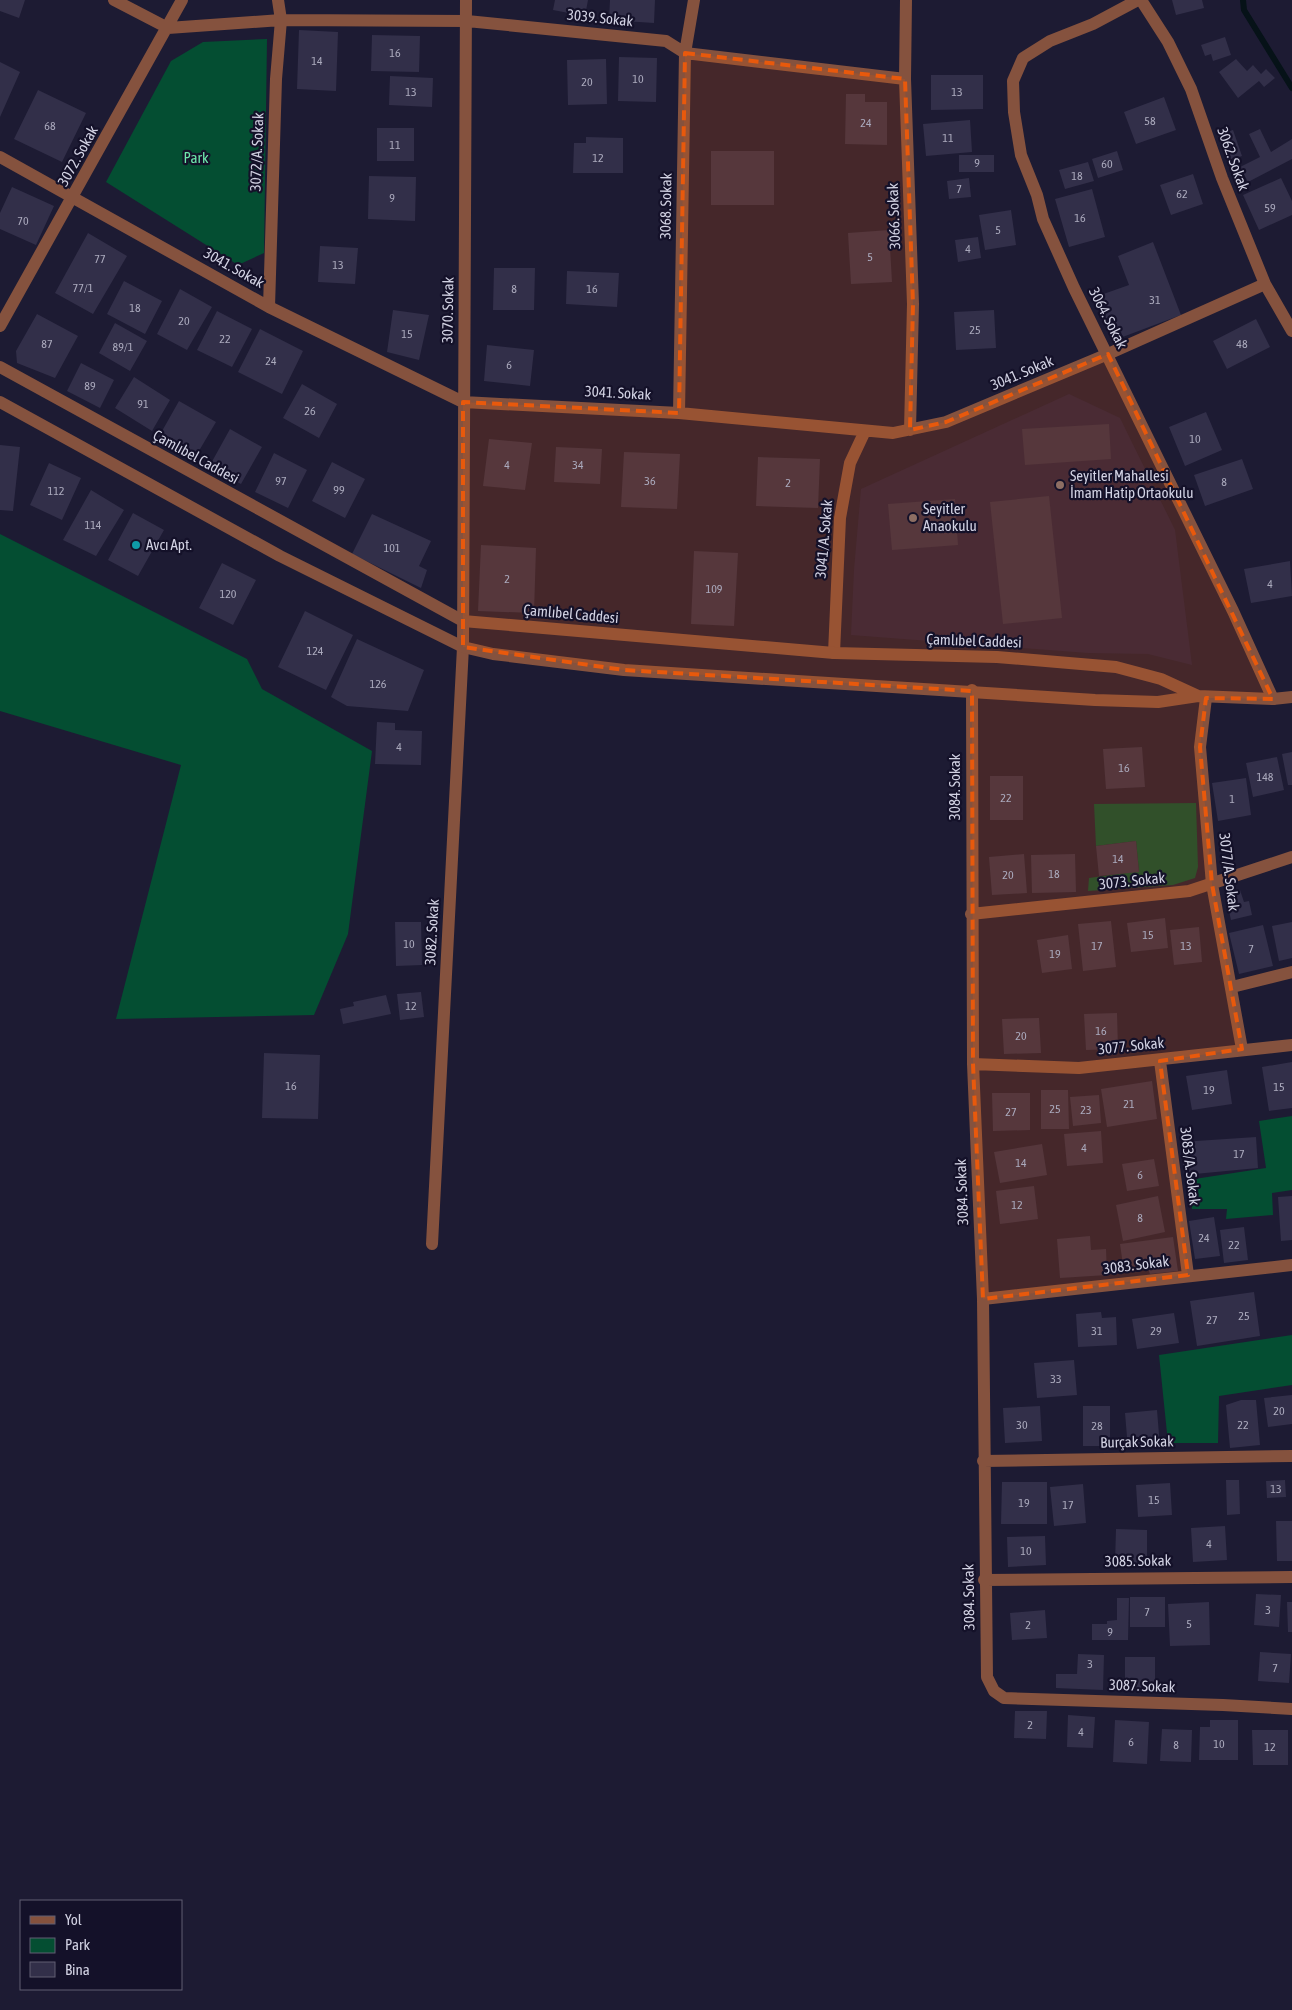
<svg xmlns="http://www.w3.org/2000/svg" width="1292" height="2010" viewBox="0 0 1292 2010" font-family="'Asap Condensed',sans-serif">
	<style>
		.built { fill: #24203f }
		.green { fill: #044e32 }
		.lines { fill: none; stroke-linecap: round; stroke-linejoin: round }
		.stream { stroke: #061218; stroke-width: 6 }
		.building { fill: #322f49 }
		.minor { stroke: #85523e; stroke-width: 12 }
		.tertiary { stroke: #85523e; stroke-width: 12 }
		.marked { fill: #e8590c; fill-opacity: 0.2; stroke: #e8590c; stroke-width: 4; stroke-dasharray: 10 6; stroke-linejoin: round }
		.education-dot { fill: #8d6e63; stroke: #141129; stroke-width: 2 }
		.culture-dot { fill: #0f9aa8; stroke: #141129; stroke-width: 2 }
		.labels { text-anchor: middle; stroke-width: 4.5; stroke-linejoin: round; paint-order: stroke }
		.number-label { font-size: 12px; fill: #aaa9bc }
		.street-label { font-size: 15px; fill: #d2d2e3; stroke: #141129 }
		.park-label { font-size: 15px; fill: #6ee7ac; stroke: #141129 }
		.poi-label { font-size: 15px; fill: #d2d2e3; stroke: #141129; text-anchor: start }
	</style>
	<rect width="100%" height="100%" fill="#1d1b33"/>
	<path class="built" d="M1069 394 1120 418 1175 530 1192 665 1148 654 1088 653 851 635 854 570 861 489Z"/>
	<path class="green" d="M267 39 264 253 238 265 106 182 171 61 203 42Z
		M0 534 247 659 262 689 372 751 348 934 314 1015 116 1019 181 765 0 711Z
		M1196 803 1198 867 1195 878 1173 885 1088 891 1089 878 1139 871 1136 841 1096 846 1094 804Z
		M1292 1116V1190L1272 1193 1273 1215 1226 1219 1227 1209H1192L1188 1180 1266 1168 1259 1121Z
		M1292 1335V1385L1219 1396 1218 1443H1168L1159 1355Z"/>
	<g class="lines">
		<path class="stream" d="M1243 0 1244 10 1292 88"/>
	</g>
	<path class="building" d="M0 0H25L19 18 0 11Z
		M555 0H588L585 16 553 10Z
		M610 0H655L654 23 609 20Z
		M1172 0H1202L1204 8 1176 15Z
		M299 30 338 32 336 91 297 89Z
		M372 35 420 36 419 72 371 71Z
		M1225 37 1231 55 1213 61 1211 54 1205 56 1201 45Z
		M619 57 657 58 656 102 618 101Z
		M606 59 607 104 568 105 567 60Z
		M1236 59 1247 71 1253 65 1261 74 1266 69 1275 78 1264 87 1259 81 1238 98 1219 72Z
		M0 62 20 72 0 117Z
		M931 75H983V109L931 110Z
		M390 76 433 78 432 107 389 105Z
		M38 90 86 113 62 162 14 139Z
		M846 94H865V102H887V145L845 144Z
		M1164 97 1176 130 1136 144 1124 112Z
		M970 120 972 152 926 156 923 124Z
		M377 128H414V161H377Z
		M1260 129 1271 152 1292 139V159L1248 182 1240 167 1260 157 1249 134Z
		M1233 130 1242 156 1227 161 1218 135Z
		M586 137 623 138V173H573L574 143H586Z
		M711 151H774V205H711Z
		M1117 151 1123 170 1098 178 1092 159Z
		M959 155H994V172H959Z
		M1088 162 1094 181 1065 189 1059 170Z
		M1193 174 1203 204 1171 215 1160 185Z
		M369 176 416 177 415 221 368 219Z
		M969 178 971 197 949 199 947 181Z
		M1281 178 1292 201V215L1259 230 1243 195Z
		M12 187 54 206 36 245 0 229V213Z
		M1092 189 1105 237 1069 247 1055 199Z
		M1011 210 1016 245 985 250 979 215Z
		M889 230 892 282 851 284 848 233Z
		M88 233 127 256 93 314 55 293Z
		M978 237 981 258 958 262 955 240Z
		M1153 242 1181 315 1112 341 1095 297 1129 285 1118 256Z
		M320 246 358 248 355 284 318 282Z
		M494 268H535L534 310H493Z
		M567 271 619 273 617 307 566 304Z
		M124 281 162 301 145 334 107 314Z
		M180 289 212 307 187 350 157 334Z
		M393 310 429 315 419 360 387 352Z
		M994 310 996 348 956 350 954 312Z
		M217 311 252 329 232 367 197 350Z
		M37 314 78 336 55 378 17 363 16 351Z
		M1256 319 1270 347 1227 369 1213 341Z
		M115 323 147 341 130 371 99 353Z
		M260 329 303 351 282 394 238 372Z
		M487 345 534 350 530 386 484 381Z
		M81 363 114 380 100 408 67 391Z
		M134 377 170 400 152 431 115 408Z
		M302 384 337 404 319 438 283 418Z
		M179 401 216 422 193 461 157 440Z
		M1206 412 1222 450 1185 466 1169 427Z
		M1109 424 1111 459 1025 465 1022 429Z
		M230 429 262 447 241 484 209 467Z
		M489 439 532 443 525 490 483 486Z
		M0 445 20 447 13 511 0 510Z
		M556 447 602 449 600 484 554 482Z
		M624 452 680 454 677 509 621 507Z
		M274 453 307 470 288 508 255 492Z
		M758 457 820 459 818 508 756 506Z
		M1242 459 1253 489 1205 506 1194 475Z
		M332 462 365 479 345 518 312 501Z
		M49 463 81 478 62 520 30 505Z
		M91 490 124 510 96 556 63 540Z
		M1049 496 1062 618 1003 624 990 502Z
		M955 499 958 545 892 550 888 504Z
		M133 513 164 530 138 576 108 560Z
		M372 514 431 541 419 566 427 570 421 588 352 554Z
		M481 545 536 548 534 613 478 611Z
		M694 551 738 553 734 626 691 624Z
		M1290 561 1292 596 1251 603 1244 569Z
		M222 563 256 580 233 625 199 608Z
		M305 611 353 635 326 690 278 667Z
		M357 639 424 670 408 711 347 706 331 697Z
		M377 722 395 723V730L422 731 421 765 375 764Z
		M1142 747 1145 787 1106 789 1103 749Z
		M1292 752V785H1288L1282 754Z
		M1277 757 1284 790 1253 797 1246 763Z
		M990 776H1023V820H990Z
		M1246 778 1251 815 1218 821 1212 783Z
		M1136 841 1139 872 1099 876 1096 846Z
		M1024 854 1027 893 992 895 989 857Z
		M1075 854 1076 892 1032 893 1031 855Z
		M1240 890 1244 902 1249 901 1252 915 1231 920 1225 893Z
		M1165 918 1168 948 1131 952 1127 923Z
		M1111 921 1116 967 1083 971 1078 924Z
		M395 922H421L422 965 396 966Z
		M1292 922V958L1279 961 1272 926Z
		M1263 925 1273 966 1239 974 1229 933Z
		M1199 927 1202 962 1174 965 1170 930Z
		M1068 935 1072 969 1042 973 1037 940Z
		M421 992 424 1017 400 1020 397 994Z
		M386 995 391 1014 343 1024 340 1009 354 1006 353 1002Z
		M1117 1013 1118 1049 1086 1050 1084 1014Z
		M1039 1018 1041 1053 1004 1054 1002 1019Z
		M264 1053 320 1055 318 1119 262 1118Z
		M1292 1062V1108L1269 1111 1262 1067Z
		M1227 1070 1232 1104 1192 1110 1186 1076Z
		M1152 1081 1157 1119 1107 1127 1101 1089Z
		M1041 1090H1068L1069 1129H1041Z
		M992 1093H1030V1130L993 1131Z
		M1099 1095 1101 1123 1073 1126 1070 1097Z
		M1101 1131 1103 1163 1067 1166 1064 1134Z
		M1256 1137 1258 1168 1184 1175 1181 1142Z
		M1042 1144 1047 1175 1000 1183 994 1152Z
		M1154 1159 1159 1186 1127 1191 1122 1164Z
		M1034 1186 1038 1219 1000 1224 996 1191Z
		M1158 1196 1165 1232 1123 1241 1116 1205Z
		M1292 1196V1240L1281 1241 1278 1197Z
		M1214 1217 1220 1256 1195 1259 1189 1221Z
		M1244 1227 1248 1260 1224 1263 1220 1230Z
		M1090 1236 1091 1250 1106 1249 1107 1275 1060 1278 1057 1239Z
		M1173 1237 1178 1271 1150 1274 1148 1269 1124 1272 1120 1244Z
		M1254 1292 1260 1336 1197 1346 1190 1301Z
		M1101 1312 1102 1318 1116 1317 1117 1345 1078 1347 1076 1314Z
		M1174 1313 1179 1343 1137 1349 1132 1319Z
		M1074 1360 1077 1395 1037 1398 1034 1363Z
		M1292 1395V1424L1268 1427 1264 1398Z
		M1241 1400H1256L1260 1445 1230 1448 1226 1405Z
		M1040 1406 1042 1441 1005 1443 1003 1408Z
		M1083 1406H1110V1446H1083Z
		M1157 1410 1160 1447 1128 1449 1125 1413Z
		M1226 1480H1239L1240 1514 1227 1515Z
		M1285 1480 1286 1497 1267 1498 1266 1481Z
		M1002 1482H1047V1524H1001Z
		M1170 1483 1172 1515 1138 1517 1136 1485Z
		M1083 1484 1086 1523 1054 1526 1050 1487Z
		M1276 1521H1292V1561H1277Z
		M1225 1526 1227 1560 1193 1562 1191 1528Z
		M1116 1529 1147 1530V1563H1115Z
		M1045 1536 1046 1565 1008 1567 1007 1537Z
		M1256 1594 1281 1595 1279 1627 1254 1625Z
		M1130 1597H1165V1627H1130Z
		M1117 1598H1129L1128 1640H1092V1624H1107V1621L1117 1620Z
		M1209 1602 1210 1645 1170 1646 1168 1604Z
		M1287 1602H1292V1632H1288Z
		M1045 1610 1047 1638 1012 1640 1010 1613Z
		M1260 1652 1291 1654 1289 1683 1258 1681Z
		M1078 1654 1104 1655 1103 1690 1056 1688V1674H1077Z
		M1125 1657H1155V1690H1125Z
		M1015 1711H1047L1046 1739 1014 1738Z
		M1068 1715 1095 1717 1093 1748 1067 1747Z
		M1115 1720 1149 1722 1147 1764 1113 1762Z
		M1210 1720H1238V1760H1199L1200 1727H1210Z
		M1162 1729 1192 1730 1191 1762 1160 1761Z
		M1252 1730H1288V1765H1253Z"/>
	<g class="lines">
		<path class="minor" d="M114 0 168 28 281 20 467 21 666 41 685 53 905 79
			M906 0 905 79 913 304 910 430
			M1138 0 1093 24 1050 41 1023 58 1013 81 1014 112 1021 155 1037 195 1043 219 1074 288 1233 611 1273 699
			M1141 0 1168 42 1191 89 1222 178 1265 284 1292 331
			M0 157 269 307 463 402 679 413 893 433 946 422 1108 354 1265 284
			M269 307 276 79 281 20 278 0
			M0 326 182 0
			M679 413 685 53 694 0
			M834 653 840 518 850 463 865 431
			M972 690 973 1064 983 1299 987 1677 994 1691 1004 1698 1223 1705 1292 1709
			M1206 698 1200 747 1212 884 1242 1049
			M971 914 1189 891 1292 857
			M1232 987 1292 972
			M1160 1061 1188 1275
			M973 1064 1079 1068 1292 1045
			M432 1244 463 647 466 0
			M983 1299 1292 1265
			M983 1461 1292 1456
			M984 1580 1292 1577"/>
		<path class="tertiary" d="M0 367 463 621 834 653 997 657 1116 667 1161 679 1198 696 1158 702 1095 700 624 670 493 654 463 647 280 556 0 402
			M1198 696 1273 699 1292 697"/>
	</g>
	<path class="marked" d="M685 53 905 79 913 304 910 430 946 422 1108 354 1273 699 1206 698 1200 747 1212 884 1242 1049 1160 1061 1188 1275 983 1299 973 1064 972 691 624 670 463 647V402L679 413Z"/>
	<g class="education-dot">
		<circle cx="1060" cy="485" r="5"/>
		<circle cx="913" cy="518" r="5"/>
	</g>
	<circle class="culture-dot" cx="136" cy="545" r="5"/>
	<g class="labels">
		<g class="number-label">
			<text x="395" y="57">16</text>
			<text x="317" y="65">14</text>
			<text x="638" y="83">10</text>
			<text x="587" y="86">20</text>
			<text x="411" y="96">13</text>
			<text x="957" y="96">13</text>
			<text x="1150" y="125">58</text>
			<text x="866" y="127">24</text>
			<text x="50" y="130">68</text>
			<text x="948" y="142">11</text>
			<text x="395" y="149">11</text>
			<text x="598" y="162">12</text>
			<text x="977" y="167">9</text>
			<text x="1107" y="168">60</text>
			<text x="1077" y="180">18</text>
			<text x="959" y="193">7</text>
			<text x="1182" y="198">62</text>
			<text x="392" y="202">9</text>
			<text x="1270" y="212">59</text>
			<text x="1080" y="222">16</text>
			<text x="23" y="225">70</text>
			<text x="998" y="234">5</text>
			<text x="968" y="253">4</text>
			<text x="870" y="261">5</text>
			<text x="100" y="263">77</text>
			<text x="338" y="269">13</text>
			<text x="83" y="292">77/1</text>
			<text x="514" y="293">8</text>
			<text x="592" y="293">16</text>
			<text x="1155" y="304">31</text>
			<text x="135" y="312">18</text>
			<text x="184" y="325">20</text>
			<text x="975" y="334">25</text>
			<text x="407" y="338">15</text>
			<text x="225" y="343">22</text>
			<text x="47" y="348">87</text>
			<text x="1242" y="348">48</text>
			<text x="123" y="351">89/1</text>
			<text x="271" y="365">24</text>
			<text x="509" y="369">6</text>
			<text x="90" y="390">89</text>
			<text x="143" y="408">91</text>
			<text x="310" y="415">26</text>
			<text x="1195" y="443">10</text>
			<text x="507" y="469">4</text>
			<text x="578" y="469">34</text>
			<text x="281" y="485">97</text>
			<text x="650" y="485">36</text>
			<text x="1224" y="486">8</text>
			<text x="788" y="487">2</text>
			<text x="339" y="494">99</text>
			<text x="56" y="495">112</text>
			<text x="93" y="529">114</text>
			<text x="392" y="552">101</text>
			<text x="507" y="583">2</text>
			<text x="1270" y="588">4</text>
			<text x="714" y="593">109</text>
			<text x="228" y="598">120</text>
			<text x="315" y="655">124</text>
			<text x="378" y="688">126</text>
			<text x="399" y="751">4</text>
			<text x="1124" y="772">16</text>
			<text x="1265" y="781">148</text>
			<text x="1006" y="802">22</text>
			<text x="1232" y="803">1</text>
			<text x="1118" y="863">14</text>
			<text x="1054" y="878">18</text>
			<text x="1008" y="879">20</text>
			<text x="1148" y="939">15</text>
			<text x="409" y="948">10</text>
			<text x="1097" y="950">17</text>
			<text x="1186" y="950">13</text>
			<text x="1251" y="953">7</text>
			<text x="1055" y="958">19</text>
			<text x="411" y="1010">12</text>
			<text x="1101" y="1035">16</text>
			<text x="1021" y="1040">20</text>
			<text x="291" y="1090">16</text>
			<text x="1279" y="1091">15</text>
			<text x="1209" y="1094">19</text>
			<text x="1129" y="1108">21</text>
			<text x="1055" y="1113">25</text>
			<text x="1086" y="1114">23</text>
			<text x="1011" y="1116">27</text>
			<text x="1084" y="1152">4</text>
			<text x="1239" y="1158">17</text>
			<text x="1021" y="1167">14</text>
			<text x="1140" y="1179">6</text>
			<text x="1017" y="1209">12</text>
			<text x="1140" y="1222">8</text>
			<text x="1204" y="1242">24</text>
			<text x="1234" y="1249">22</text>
			<text x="1244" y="1320">25</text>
			<text x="1212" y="1324">27</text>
			<text x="1097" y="1335">31</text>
			<text x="1156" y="1335">29</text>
			<text x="1056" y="1383">33</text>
			<text x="1279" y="1415">20</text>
			<text x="1022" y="1429">30</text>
			<text x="1243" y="1429">22</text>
			<text x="1097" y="1430">28</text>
			<text x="1276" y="1493">13</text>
			<text x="1154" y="1504">15</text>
			<text x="1024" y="1507">19</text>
			<text x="1068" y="1509">17</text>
			<text x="1209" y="1548">4</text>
			<text x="1026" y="1555">10</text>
			<text x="1268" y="1614">3</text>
			<text x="1147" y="1616">7</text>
			<text x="1189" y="1628">5</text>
			<text x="1028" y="1629">2</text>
			<text x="1110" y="1636">9</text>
			<text x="1090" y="1668">3</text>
			<text x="1275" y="1672">7</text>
			<text x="1030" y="1729">2</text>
			<text x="1081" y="1736">4</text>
			<text x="1131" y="1746">6</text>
			<text x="1219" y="1748">10</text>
			<text x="1176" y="1749">8</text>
			<text x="1270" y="1751">12</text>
		</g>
		<g class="street-label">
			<text transform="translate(600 18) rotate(6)" y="5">3039. Sokak</text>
			<text transform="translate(257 152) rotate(-88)" y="5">3072/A. Sokak</text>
			<text transform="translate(78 156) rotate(-61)" y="5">3072. Sokak</text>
			<text transform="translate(1233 159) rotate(70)" y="5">3062. Sokak</text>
			<text transform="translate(666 206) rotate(-89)" y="5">3068. Sokak</text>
			<text transform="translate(894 216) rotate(-92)" y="5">3066. Sokak</text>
			<text transform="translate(234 268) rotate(29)" y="5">3041. Sokak</text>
			<text transform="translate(448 310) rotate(-89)" y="5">3070. Sokak</text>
			<text transform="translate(1108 318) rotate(63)" y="5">3064. Sokak</text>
			<text transform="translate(1022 373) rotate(-23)" y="5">3041. Sokak</text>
			<text transform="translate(618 393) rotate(3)" y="5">3041. Sokak</text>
			<text transform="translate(196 457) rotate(29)" y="5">Çamlıbel Caddesi</text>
			<text transform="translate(824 539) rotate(-85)" y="5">3041/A. Sokak</text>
			<text transform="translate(571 614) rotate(5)" y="5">Çamlıbel Caddesi</text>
			<text transform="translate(974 641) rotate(2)" y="5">Çamlıbel Caddesi</text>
			<text transform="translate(955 787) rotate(-90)" y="5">3084. Sokak</text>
			<text transform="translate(1229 872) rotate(83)" y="5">3077/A. Sokak</text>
			<text transform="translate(1132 881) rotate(-6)" y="5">3073. Sokak</text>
			<text transform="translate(432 932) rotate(-87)" y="5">3082. Sokak</text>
			<text transform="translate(1131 1046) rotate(-6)" y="5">3077. Sokak</text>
			<text transform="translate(1190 1166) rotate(83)" y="5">3083/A. Sokak</text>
			<text transform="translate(962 1192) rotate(-92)" y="5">3084. Sokak</text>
			<text transform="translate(1136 1265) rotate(-7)" y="5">3083. Sokak</text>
			<text transform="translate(1137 1442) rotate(-1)" y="5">Burçak Sokak</text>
			<text transform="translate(1138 1561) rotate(-1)" y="5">3085. Sokak</text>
			<text transform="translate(969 1597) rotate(-91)" y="5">3084. Sokak</text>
			<text transform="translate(1142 1686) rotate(2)" y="5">3087. Sokak</text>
		</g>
		<g class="park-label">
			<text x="196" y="163">Park</text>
		</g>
		<g class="poi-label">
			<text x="1070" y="481">Seyitler Mahallesi<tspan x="1070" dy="17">İmam Hatip Ortaokulu</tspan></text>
			<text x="923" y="514">Seyitler<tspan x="923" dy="17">Anaokulu</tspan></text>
			<text x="146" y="550">Avcı Apt.</text>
		</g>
	</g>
	<rect x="20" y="1900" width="162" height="90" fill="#141129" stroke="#605e73"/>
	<rect x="30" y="1916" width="25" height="8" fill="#85523e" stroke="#605e73"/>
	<text x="65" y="1925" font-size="15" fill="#d2d2e3">Yol</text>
	<rect x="30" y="1938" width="25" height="15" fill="#044e32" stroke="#605e73"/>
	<text x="65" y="1950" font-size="15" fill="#d2d2e3">Park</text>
	<rect x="30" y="1962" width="25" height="15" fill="#322f49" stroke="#605e73"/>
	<text x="65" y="1975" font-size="15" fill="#d2d2e3">Bina</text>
</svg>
